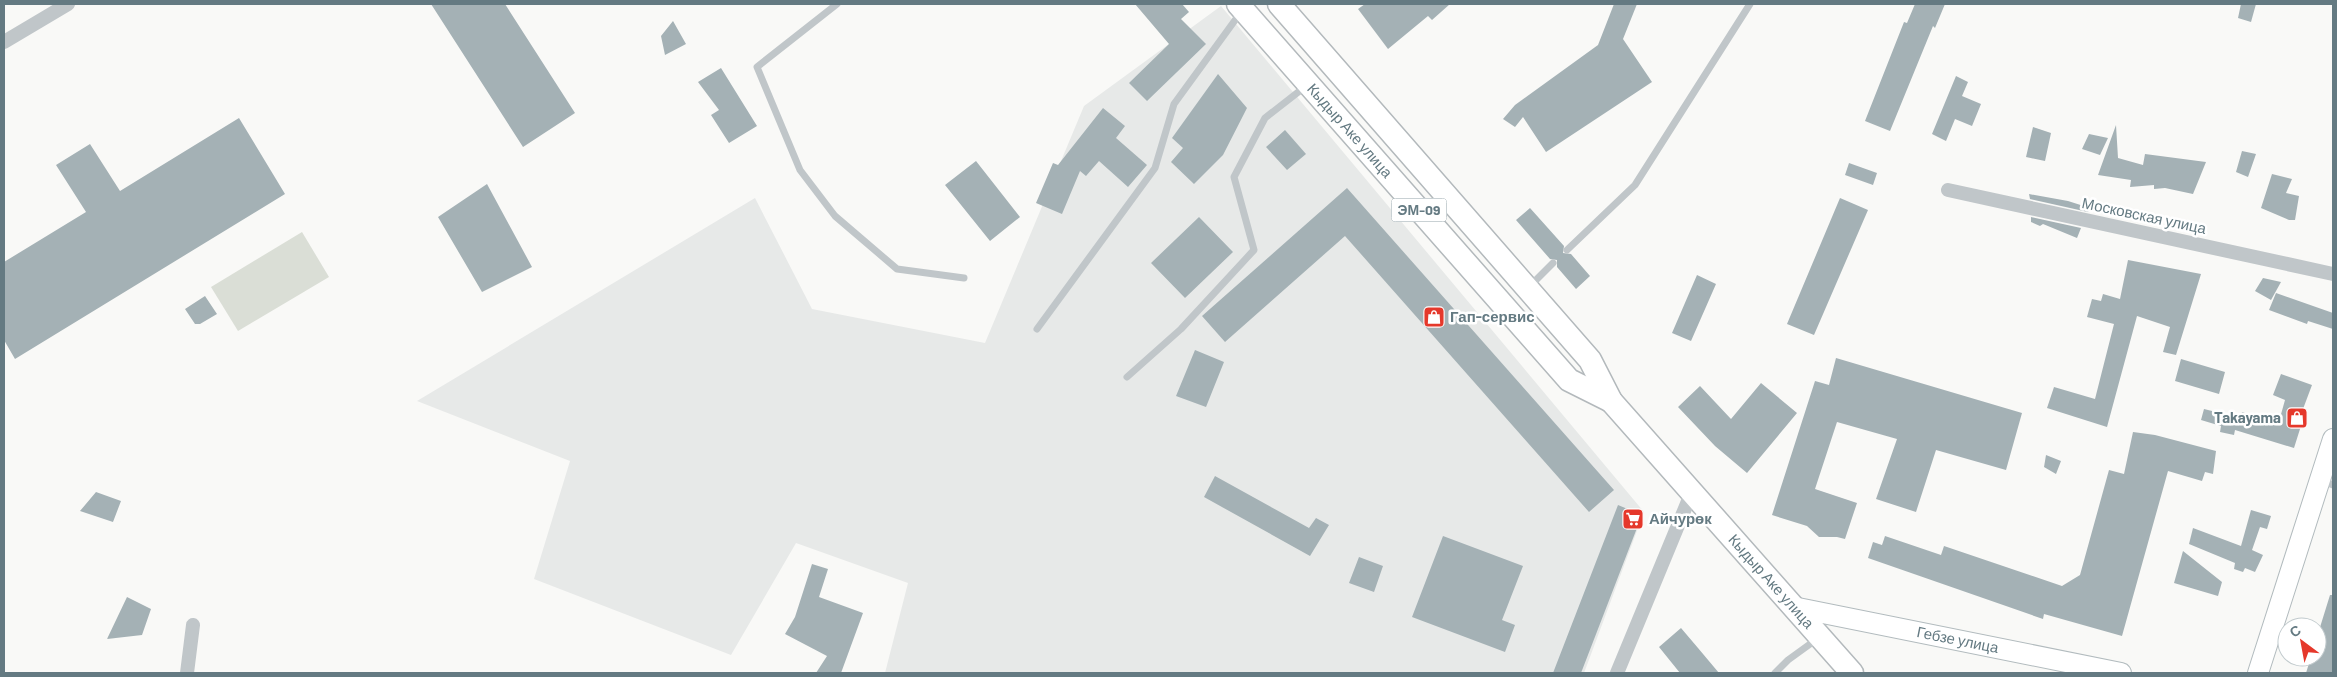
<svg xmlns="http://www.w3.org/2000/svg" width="2337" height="677" viewBox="0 0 2337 677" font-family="Barlow,sans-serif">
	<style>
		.built { fill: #e7e9e8 }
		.green { fill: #daded6 }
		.building { fill: #a4b1b5 }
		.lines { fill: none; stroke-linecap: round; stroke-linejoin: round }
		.secondary-casing { stroke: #b2bbbe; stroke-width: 22 }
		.trunk-casing { stroke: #b3b9bc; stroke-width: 25 }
		.service { stroke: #c0c6c9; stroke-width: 7 }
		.minor { stroke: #c0c6c9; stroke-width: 14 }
		.secondary { stroke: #fff; stroke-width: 20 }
		.trunk { stroke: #fff; stroke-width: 22 }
		.labels { text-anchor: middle; stroke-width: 5; stroke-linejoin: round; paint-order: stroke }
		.shield { fill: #fff; stroke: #92a2a8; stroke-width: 1 }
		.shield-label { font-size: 14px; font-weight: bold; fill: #647a82 }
		.street-label { font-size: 15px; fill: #647a82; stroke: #fff }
		.poi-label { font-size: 15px; font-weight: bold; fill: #647a82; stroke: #fff; text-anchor: start }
	</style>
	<rect width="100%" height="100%" fill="#f9f9f7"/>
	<path class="built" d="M1221 6 1644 512 1584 673H885L908 583 796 543 731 655 534 579 570 461 417 401 755 198 812 309 985 343 1084 106Z"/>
	<path class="green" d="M302 232 329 277 238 331 211 287Z"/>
	<path class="building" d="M431 4H505L575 113 523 147Z
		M1135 4H1182L1189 12 1181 19 1206 44 1147 101 1129 83 1169 44Z
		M1365 4H1450L1432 20 1428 16 1388 49 1358 9Z
		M1614 4H1637L1623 39 1652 82 1546 152 1523 117 1515 127 1503 119 1515 105 1598 45Z
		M1915 4H1945L1935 28 1933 26 1890 131 1865 121 1904 22 1907 23Z
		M2241 4H2256L2251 22 2238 18Z
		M673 21 686 44 665 55 661 36Z
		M721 68 757 126 729 143 711 115 719 110 698 82Z
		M1218 74 1247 108 1223 155 1194 184 1171 162 1183 148 1172 138Z
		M1956 76 1968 82 1962 96 1981 104 1972 126 1955 119 1946 141 1932 134Z
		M1103 108 1125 126 1116 138 1147 165 1128 187 1099 161 1086 176 1080 171 1062 214 1036 203 1053 163 1058 165Z
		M239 118 285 194 15 359 4 340V262L86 212 56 165 90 144 120 191Z
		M2116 125 2118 158 2143 165 2145 154 2206 162 2193 194 2165 188 2154 189V185L2130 187 2131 180 2098 175Z
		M2033 127 2051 133 2045 161 2026 157Z
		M1285 130 1306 154 1287 170 1266 147Z
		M2089 134 2108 138 2100 155 2082 149Z
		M2242 151 2256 154 2248 177 2236 172Z
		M976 161 1020 217 990 241 945 185Z
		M1849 163 1877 173 1873 185 1845 175Z
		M2272 174 2292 179 2286 193 2299 196 2295 220H2289L2261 208Z
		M487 184 532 267 482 292 438 217Z
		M1347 188 1614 490 1589 512 1345 236 1225 342 1202 316Z
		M2029 194 2068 201 2090 208 2088 212 2030 199Z
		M1840 198 1868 210 1814 335 1787 324Z
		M1530 208 1564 246 1563 253 1571 254 1590 276 1576 289 1557 267V260L1550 259 1516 220Z
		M1199 217 1233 252 1185 298 1151 263Z
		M2031 217 2081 228 2077 238 2043 224 2040 226 2031 222Z
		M2128 260 2201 274 2176 355 2163 352 2170 327 2137 316 2107 427 2047 408 2054 387 2095 399 2114 324 2087 317 2092 299 2101 301 2103 294 2120 299Z
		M1697 275 1716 284 1691 341 1672 333Z
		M2263 278 2281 282 2271 300 2255 291Z
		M2276 293 2333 313V329L2308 321 2307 324 2269 310Z
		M205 296 217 314 200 324H195L185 309Z
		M1195 350 1224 362 1206 407 1176 396Z
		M1836 358 2022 413 2006 470 1936 450 1916 512 1876 499 1897 439 1837 422 1815 489 1857 503 1845 539 1837 537H1819L1807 526 1772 515 1815 381 1829 385Z
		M2181 359 2225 372 2219 394 2175 381Z
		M2281 374 2312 385 2303 409 2306 410 2294 448 2235 430 2234 435 2220 432 2221 426 2201 420 2204 409 2240 418 2242 412 2278 425 2285 400 2273 395Z
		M1761 383 1797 413 1747 473 1715 446 1678 407 1700 386 1731 419Z
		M2133 432 2155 435 2216 451 2213 474 2205 472 2202 481 2168 471 2122 636 2044 614 2043 619 1868 558 1873 542 1882 545 1885 536 1941 555 1944 546 2062 586 2080 575 2109 470 2124 474Z
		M2046 455 2061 461 2056 474 2044 467Z
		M1215 476 1309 528 1316 518 1329 525 1310 556 1204 497Z
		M96 492 121 501 113 522 80 511Z
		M1618 505 1642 515 1581 673H1553Z
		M2251 510 2271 516 2267 529 2260 527 2252 550 2263 555 2255 572 2245 568 2243 572 2234 569 2235 563 2189 544 2193 528 2241 546Z
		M1443 536 1523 566 1502 620 1515 625 1505 652 1412 617Z
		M2183 551 2222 582 2218 596 2174 583Z
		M1359 557 1383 566 1374 592 1349 583Z
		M812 564 828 569 819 597 863 613 841 673H816L827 656 785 634 795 617Z
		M2330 595H2333V673H2306L2311 657H2317V637Z
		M127 597 151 609 142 635 107 639Z
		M1681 628 1698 648 1719 673H1680L1659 647Z"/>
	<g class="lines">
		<g class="secondary-casing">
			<g id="secondary">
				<path id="s1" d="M1793 607 2121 673"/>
				<path d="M2258 673 2333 439"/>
			</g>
		</g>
		<g class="trunk-casing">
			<g id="trunk">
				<path id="s2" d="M1238 4 1569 380 1611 401"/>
				<path id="s3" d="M1279 4 1590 360 1611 401 1852 673"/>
			</g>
		</g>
		<path class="service" d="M837 4 757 67 800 170 835 216 897 269 964 278
			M1567 250 1635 185 1750 4
			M1529 287 1553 263
			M1037 329 1155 168 1174 104 1241 12
			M1127 377 1181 329 1254 250 1234 177 1265 118 1306 86
			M2321 480 2333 485
			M1775 673 1788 660 1817 639"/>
		<path class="minor" d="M4 42 68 4
			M1948 190 2333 274
			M187 673 193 625
			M1617 673 1691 494"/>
		<use href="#secondary" class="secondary"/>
		<use href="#trunk" class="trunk"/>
	</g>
	<defs>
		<g id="shop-square" transform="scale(1.125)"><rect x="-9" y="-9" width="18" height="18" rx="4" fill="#e5382b" stroke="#fff"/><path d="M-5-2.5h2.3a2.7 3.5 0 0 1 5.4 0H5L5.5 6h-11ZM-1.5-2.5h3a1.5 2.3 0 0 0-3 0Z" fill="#fff"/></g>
		<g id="supermarket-square" transform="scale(1.125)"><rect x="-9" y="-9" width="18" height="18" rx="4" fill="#e5382b" stroke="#fff"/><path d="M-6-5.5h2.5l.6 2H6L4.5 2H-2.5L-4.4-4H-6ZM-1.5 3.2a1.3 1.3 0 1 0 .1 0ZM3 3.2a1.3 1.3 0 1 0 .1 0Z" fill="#fff"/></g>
	</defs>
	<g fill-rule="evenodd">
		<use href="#shop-square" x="1434" y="317"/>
		<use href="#shop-square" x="2297" y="418"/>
		<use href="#supermarket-square" x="1633" y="519"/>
	</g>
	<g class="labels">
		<rect class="shield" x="1391.5" y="198.5" width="55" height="23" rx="4"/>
		<g class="shield-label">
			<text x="1419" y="215">ЭМ-09</text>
		</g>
		<g class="street-label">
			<text dy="5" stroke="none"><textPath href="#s2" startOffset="169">Кыдыр Аке улица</textPath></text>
			<text transform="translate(2144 216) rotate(12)" y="5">Московская улица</text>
			<text dy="5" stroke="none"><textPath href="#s3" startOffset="760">Кыдыр Аке улица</textPath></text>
			<text dy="5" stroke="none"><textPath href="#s1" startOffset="168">Гебзе улица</textPath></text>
		</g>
		<g class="poi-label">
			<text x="1450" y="322">Гап-сервис</text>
			<text x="2281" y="423" text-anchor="end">Takayama</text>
			<text x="1649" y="524">Айчурөк</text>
		</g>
	</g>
	<rect width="2337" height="677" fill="none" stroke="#647a82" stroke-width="10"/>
	<g transform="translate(2302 642) rotate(328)"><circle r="24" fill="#ffffff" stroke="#c1cacd"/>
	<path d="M0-4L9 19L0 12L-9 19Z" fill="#e5382b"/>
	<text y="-8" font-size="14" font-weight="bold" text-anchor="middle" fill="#647a82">С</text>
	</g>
</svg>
